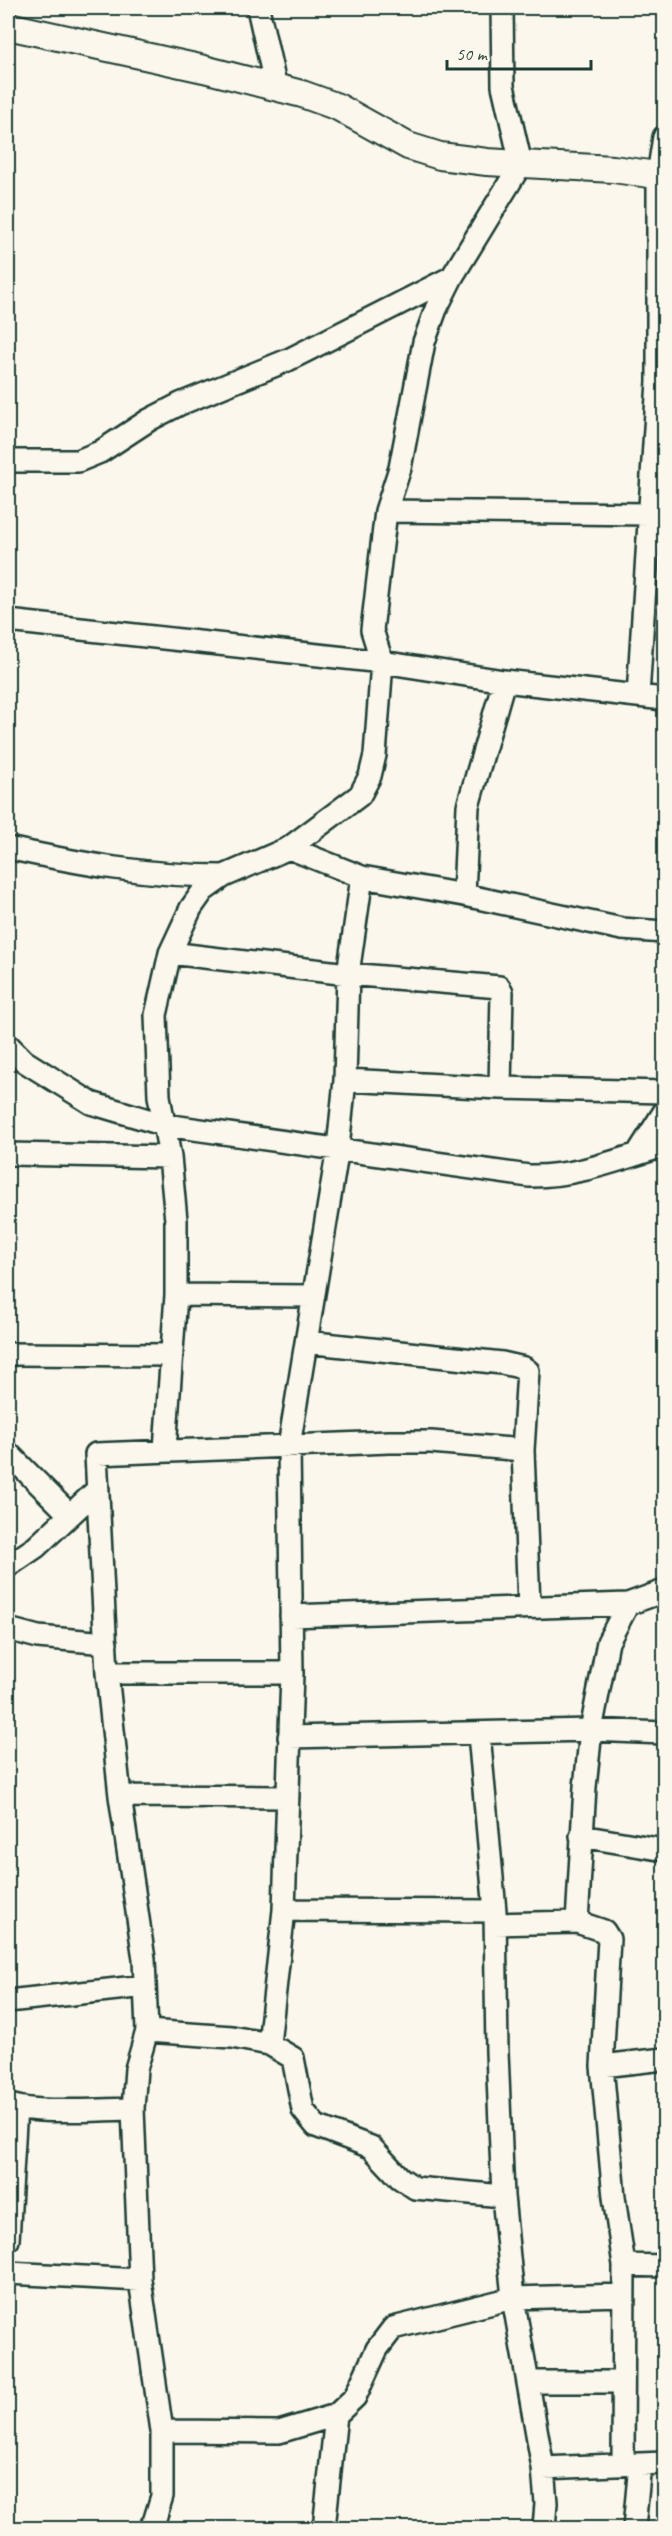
<svg xmlns="http://www.w3.org/2000/svg" width="672" height="2536" viewBox="0 0 672 2536" font-family="Caveat,sans-serif">
	<style>
		.lines { fill: none; stroke-linecap: round; stroke-linejoin: round }
		.minor-casing { stroke: #1f3d34; stroke-width: 26 }
		.tertiary-casing { stroke: #1f3d34; stroke-width: 30 }
		.minor { stroke: #fbf7ec; stroke-width: 21 }
		.tertiary { stroke: #fbf7ec; stroke-width: 26 }
	</style>
	<rect width="100%" height="100%" fill="#fbf7ec"/>
	<filter id="ink" filterUnits="userSpaceOnUse"><feTurbulence type="fractalNoise" baseFrequency=".0167" numOctaves="2"/><feDisplacementMap in="SourceGraphic" scale="12" xChannelSelector="R" yChannelSelector="G"/><feConvolveMatrix kernelMatrix="1 2 1 2 8 2 1 2 1" color-interpolation-filters="sRGB"/></filter>
	<g filter="url(#ink)">
		<g class="lines">
			<g class="minor-casing">
				<path id="minor" d="M258 8 276 88
					M8 461H78L100 452 149 420 180 404 288 360 452 277
					M386 511 649 514
					M8 621 382 662 504 681 664 699
					M638 696 658 381V175L664 137
					M8 848C81 864 149 876 224 876
					M289 848 362 877 464 895 622 929 664 932
					M464 895 468 806 504 681
					M170 953 348 974 499 987 502 992 500 1088
					M8 1045 24 1061 91 1103 165 1125 529 1176C576 1177 620 1159 664 1146
					M345 1080 500 1088 664 1092
					M638 1153 664 1112
					M8 1154 170 1157
					M176 1295 313 1296
					M306 1342 502 1363 524 1368 528 1371 523 1450 529 1607
					M8 1354 172 1355
					M165 1449 176 1295V1220L170 1157 159 1096 156 1015 170 953 191 908 203 891 224 876 289 848 360 795 370 776 375 755 382 662 372 630 386 511 400 468 424 342 436 309 452 277 521 164 503 86 502 8
					M8 1453 70 1515
					M8 1566 36 1547 98 1489
					M291 1616 628 1604 664 1591
					M8 1629 38 1637 106 1643
					M107 1673H292
					M479 1734 495 1911 497 2052 503 2196 513 2298 543 2468 546 2503 544 2528
					M289 1737 591 1730 664 1733
					M120 1796 288 1797
					M581 1836 664 1850
					M284 1910 495 1911
					M577 1922 585 1787 591 1730 608 1642 628 1604
					M495 1924 577 1922 604 1931 609 1939 602 2066 614 2197 624 2265 623 2464
					M8 2001 145 1986
					M147 2031 232 2037 269 2044 293 2058 303 2110 316 2126 371 2147 400 2178 415 2188 503 2196
					M269 2044 284 1910 292 1673 289 1446 338 1148 345 1080 348 974 362 877
					M602 2066 664 2059
					M8 2104C34 2115 102 2109 133 2109
					M8 2240 16 2107
					M624 2265 664 2266
					M8 2273 140 2280
					M528 2382H623
					M162 2431 279 2432 336 2415 355 2397 377 2349 393 2328 513 2298 623 2295
					M543 2468 664 2463
					M149 2528 154 2522 162 2496V2431L140 2280 133 2109 136 2069 147 2031 144 1959 120 1796 107 1673 96 1454 389 1442H431L523 1450
					M324 2528 336 2415
					M634 2528 640 2464"/>
			</g>
			<g class="tertiary-casing">
				<path id="tertiary" d="M8 26 204 69 302 94 338 107 408 146 440 156 487 162 613 169 664 176"/>
			</g>
			<use href="#minor" class="minor"/>
			<use href="#tertiary" class="tertiary"/>
		</g>
	</g>
	<rect width="672" height="2536" fill="none" stroke="#fbf7ec" stroke-width="30"/>
	<rect x="15" y="15" width="642" height="2506" fill="none" stroke="#1f3d34" stroke-width="2" filter="url(#ink)"/>
	<path d="M447 60v9h144v-9" fill="none" stroke="#1f3d34" stroke-width="3"/>
	<text x="456" y="60" font-size="18" fill="#1f3d34" stroke="#fbf7ec" stroke-width="4.5" paint-order="stroke">50 m</text>
</svg>
